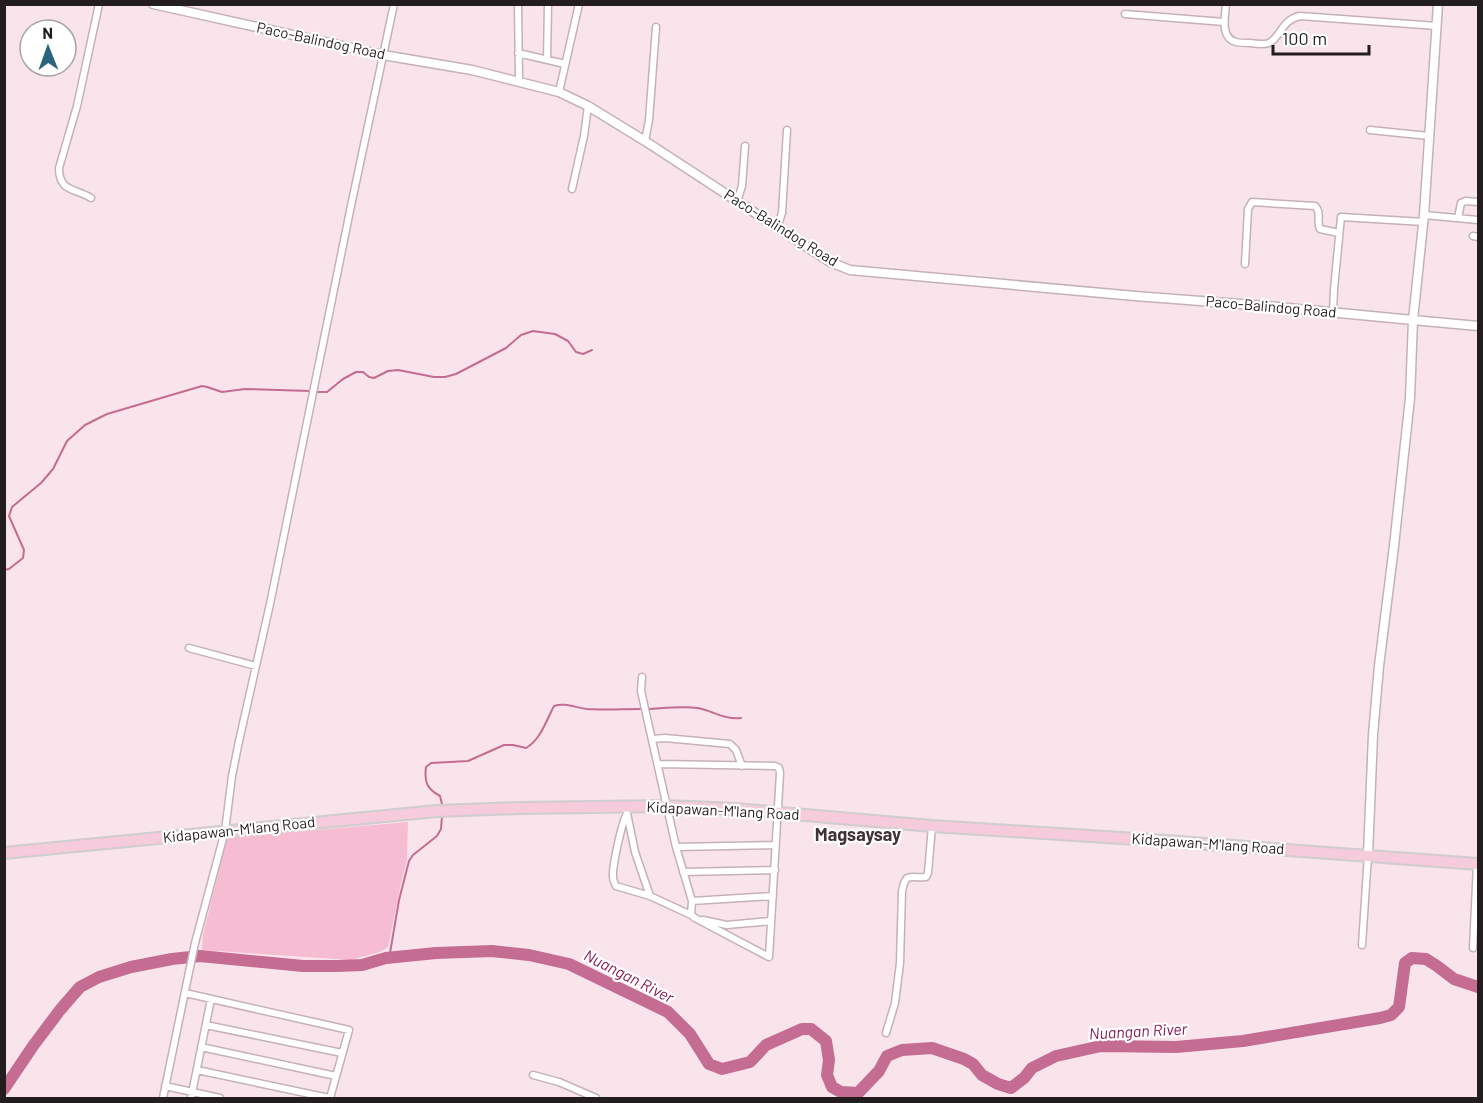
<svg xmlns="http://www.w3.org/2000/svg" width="1483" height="1103" viewBox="0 0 1483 1103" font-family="Barlow,sans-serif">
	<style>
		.green { fill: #f5bcd2 }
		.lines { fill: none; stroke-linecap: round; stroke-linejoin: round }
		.stream { stroke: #c46c91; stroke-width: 2 }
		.river { stroke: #c46c91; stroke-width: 12 }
		.minor-casing { stroke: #c5b1b8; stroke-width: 9 }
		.tertiary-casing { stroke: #c5b1b8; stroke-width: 11 }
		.primary-casing { stroke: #cfcdce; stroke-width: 14 }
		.minor { stroke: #fff; stroke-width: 6 }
		.tertiary { stroke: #fff; stroke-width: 8 }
		.primary { stroke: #f6cbdc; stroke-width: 10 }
		.labels { text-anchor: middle; stroke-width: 4.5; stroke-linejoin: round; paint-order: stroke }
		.street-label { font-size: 15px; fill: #241d20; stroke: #fff }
		.water-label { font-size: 16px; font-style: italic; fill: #861c53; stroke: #fff }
		.quarter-label { font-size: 18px; font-weight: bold; fill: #413238; stroke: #fff }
	</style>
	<rect width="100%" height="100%" fill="#f9e4eb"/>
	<path class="green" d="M408 822 407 860 401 883 388 947 380 952 351 960 202 950 203 935 227 838Z"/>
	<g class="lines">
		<path class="stream" d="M316 392H327L343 379 356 372H363L369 377 374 378 388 371 398 370 434 377H445L456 374 506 348 521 335 533 331 555 334 568 341 576 352 583 354 592 350
			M4 570 9 569 23 558 24 550 9 516 12 507 41 483 53 469 67 441 85 425 107 414 202 386 207 387 222 392 245 389 310 391
			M649 709C666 708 682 706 698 708 713 711 725 720 741 718
			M442 804 440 796C427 789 424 782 426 767L431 763 468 761 504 745H513L526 748C541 739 546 721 554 706 565 702 576 708 587 709 604 710 622 709 640 709
			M386 958 390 953 399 900 409 861 413 855 437 836 441 829 442 816"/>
		<path class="river" d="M4 1089 33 1046 60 1010 80 987 99 977 131 967 172 959 200 956 303 966H338L362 965 386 958 436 953 492 951 529 955 569 964 668 1012 690 1034 709 1064 722 1069 750 1062 766 1045 802 1029H811L826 1041 829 1060 827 1075 832 1087 841 1092 858 1093 879 1071 887 1056 902 1050 932 1048 964 1059 973 1064 982 1075 998 1084 1011 1088 1024 1078 1032 1068 1056 1056 1101 1046 1176 1047 1243 1041 1380 1018 1391 1015 1399 1007 1405 963 1412 958 1426 959 1437 966 1454 979 1478 987"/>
		<g class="minor-casing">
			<path id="minor" d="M518 4 519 80
				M1226 4C1225 16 1220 38 1236 42 1240 43 1245 43 1250 43 1256 44 1263 45 1269 43 1282 36 1281 20 1300 16L1437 26
				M1125 14 1224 22
				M518 53 565 64
				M547 60 548 4
				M559 92 579 4
				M1370 130 1429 136
				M645 141 649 120 656 27
				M572 189 584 136 588 106
				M91 198C75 188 59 192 59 168L77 106 99 4
				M737 202 742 186 745 146
				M1424 215 1478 220
				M1458 218 1461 203 1466 201 1478 202
				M777 228 782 213 787 130
				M1473 236 1478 237
				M1245 264 1248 209 1252 202 1315 206C1322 212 1316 221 1320 229L1339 233
				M1333 312 1334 289 1341 217 1424 222
				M189 648 256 666
				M642 677 641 691 676 847 692 901 691 915
				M652 739 665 738 730 744 736 750 742 766
				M627 813 635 852 650 896
				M627 814C622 821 612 867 613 877 613 881 614 882 616 886L650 896 691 915 695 918 769 957 780 773 779 768 775 766 658 764
				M676 847 775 845
				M683 872 775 870
				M692 901 773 896
				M703 920 727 925 771 921
				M1362 945 1368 855
				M1473 948 1477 864
				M185 993 349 1030 330 1098
				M206 1025 342 1053
				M886 1033 895 1003 900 963 902 891 904 883 907 878C913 876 920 878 926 877L928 873 932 826
				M201 1047 336 1076
				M197 1070 329 1098
				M533 1075 559 1082 596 1098
				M165 1086 220 1098
				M163 1098 195 943 225 831 232 776 239 741 270 604 352 201 394 4
				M191 1098 211 999"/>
		</g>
		<g class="tertiary-casing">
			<path id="tertiary" d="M153 4 383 55 472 70 559 92 588 106 645 141 830 262 850 270 1135 296 1266 306 1413 320 1478 326
				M1368 855 1373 735 1379 666 1394 546 1410 398 1413 320 1424 215 1438 4"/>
		</g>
		<g class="primary-casing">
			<path id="primary" d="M4 853 437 811 520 808 667 806 736 809 932 826 1152 840 1478 864"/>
		</g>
		<use href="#minor" class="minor"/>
		<use href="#tertiary" class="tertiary"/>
		<use href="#primary" class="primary"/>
	</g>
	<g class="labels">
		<g class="street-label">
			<text transform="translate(321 41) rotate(12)" y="5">Paco-Balindog Road</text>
			<text transform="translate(781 228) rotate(32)" y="5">Paco-Balindog Road</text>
			<text transform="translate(1271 307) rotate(5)" y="5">Paco-Balindog Road</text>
			<text transform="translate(723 811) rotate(3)" y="5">Kidapawan-M'lang Road</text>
			<text transform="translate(239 830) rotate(-6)" y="5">Kidapawan-M'lang Road</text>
			<text transform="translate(1208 844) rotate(4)" y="5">Kidapawan-M'lang Road</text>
		</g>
		<g class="water-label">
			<text transform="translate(629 976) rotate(27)" y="6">Nuangan River</text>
			<text transform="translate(1138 1031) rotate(-3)" y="6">Nuangan River</text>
		</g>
		<g class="quarter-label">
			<text x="858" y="841">Magsaysay</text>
		</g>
	</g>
	<rect width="1483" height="1103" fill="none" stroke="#241d20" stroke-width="12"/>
	<g transform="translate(48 48) rotate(359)"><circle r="28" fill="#ffffff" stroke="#a7a5a6" stroke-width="1.5"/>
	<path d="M0-4.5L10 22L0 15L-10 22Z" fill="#2a657d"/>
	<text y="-9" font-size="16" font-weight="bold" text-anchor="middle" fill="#241d20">N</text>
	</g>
	<path d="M1273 45v9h96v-9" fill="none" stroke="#241d20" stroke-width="3"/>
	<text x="1282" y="45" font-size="18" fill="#241d20" stroke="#ffffff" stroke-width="4.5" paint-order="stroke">100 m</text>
</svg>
